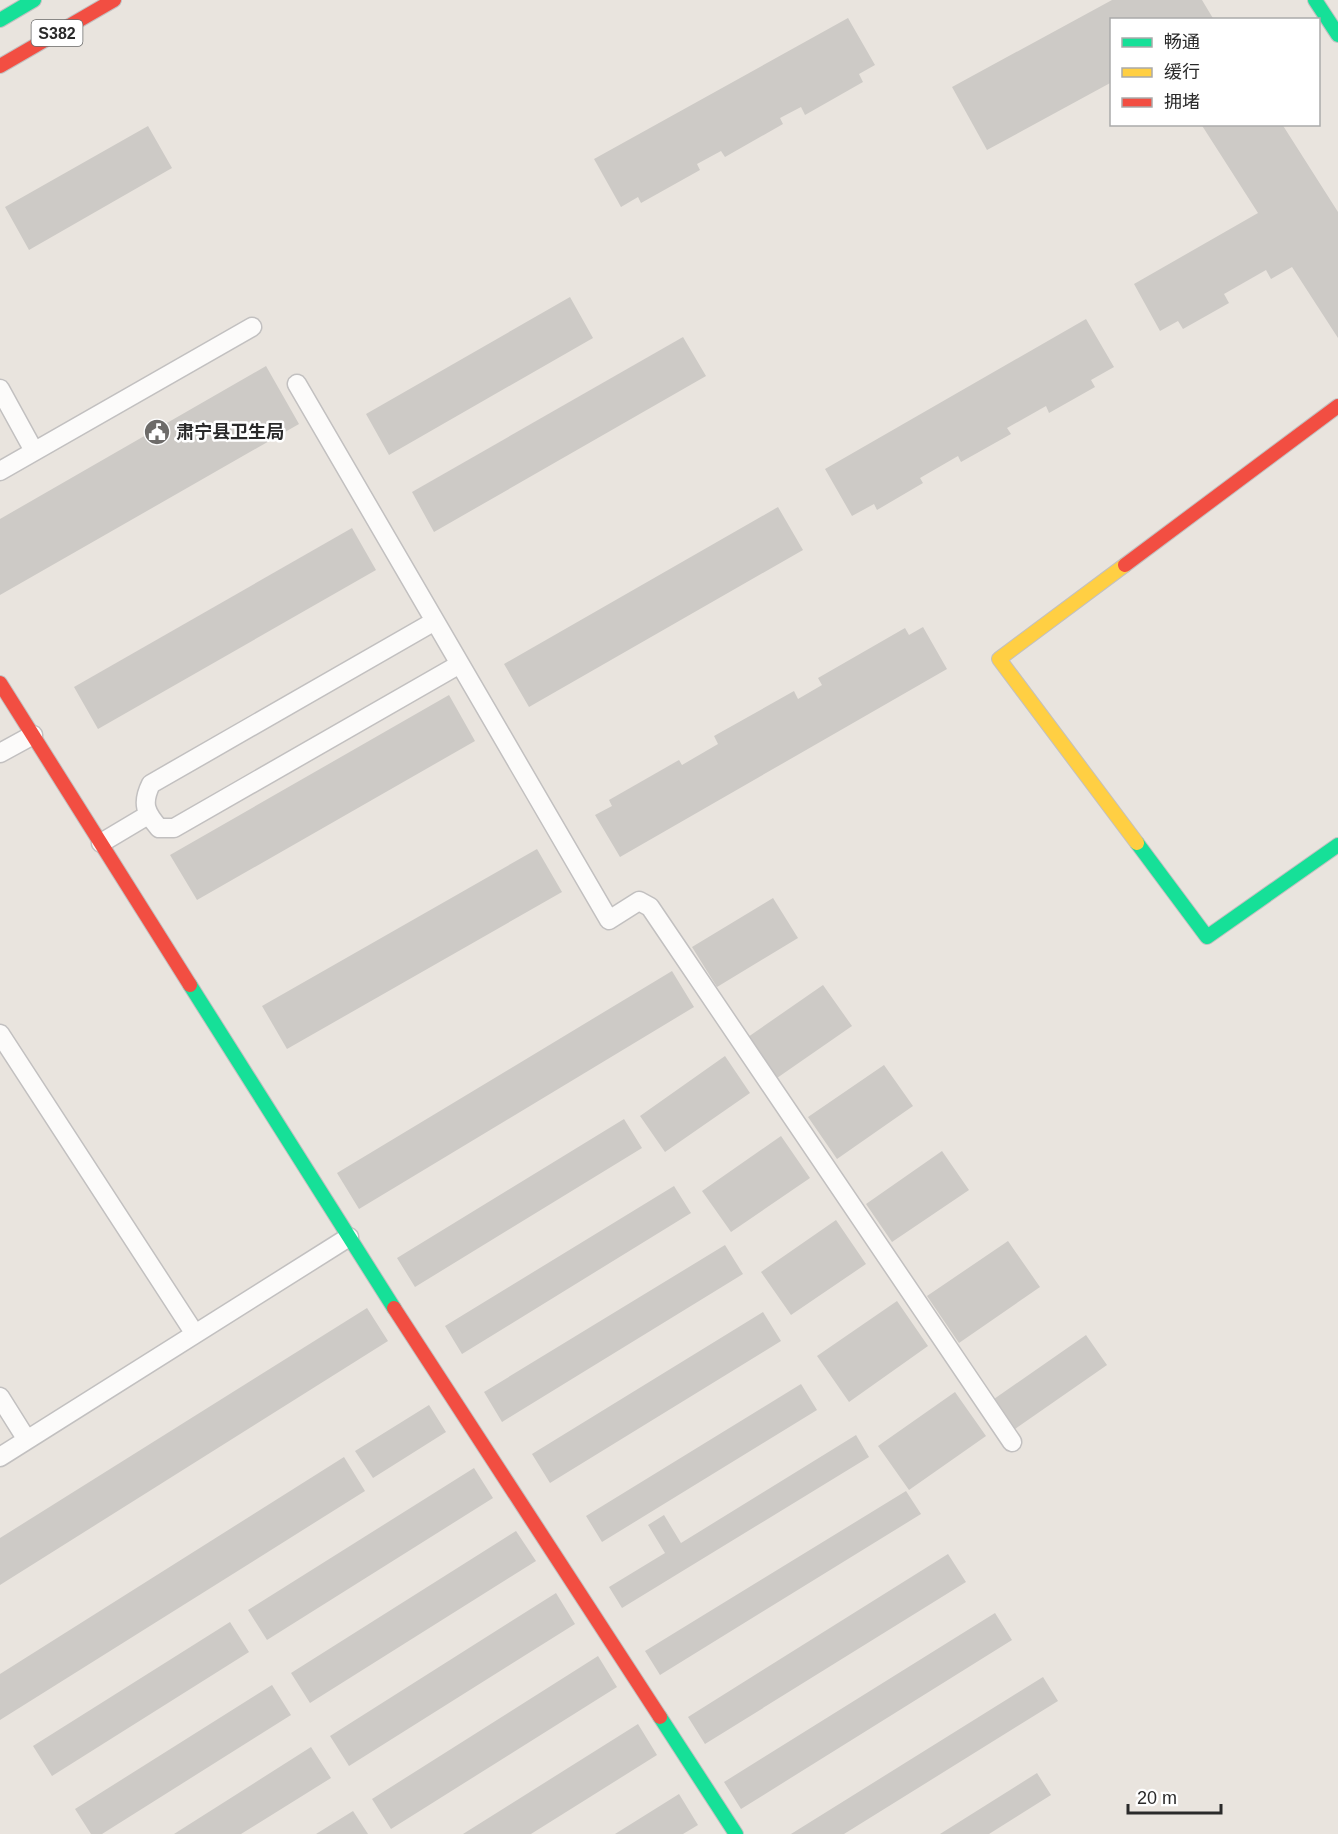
<svg xmlns="http://www.w3.org/2000/svg" width="1338" height="1834" viewBox="0 0 1338 1834" font-family="Arial,'Noto Sans SC',sans-serif">
	<style>
		.building { fill: #cdcac6 }
		.lines { fill: none; stroke-linecap: round; stroke-linejoin: round }
		.lane-casing { stroke: #c2c0c0; stroke-width: 21 }
		.fast-casing { stroke: #c2c0c0; stroke-width: 16 }
		.slow-casing { stroke: #c2c0c0; stroke-width: 16 }
		.jam-casing { stroke: #c2c0c0; stroke-width: 16 }
		.lane { stroke: #fcfbfa; stroke-width: 18 }
		.fast { stroke: #16e098; stroke-width: 14 }
		.slow { stroke: #ffcf43; stroke-width: 14 }
		.jam { stroke: #f24e42; stroke-width: 14 }
		.labels { text-anchor: middle; stroke-width: 5; stroke-linejoin: round; paint-order: stroke }
		.shield { fill: #fff; stroke: #6a6a6a; stroke-width: 1.5 }
		.shield-label { font-size: 16px; font-weight: bold; fill: #2a2a2a }
		.poi-label { font-size: 18px; font-weight: bold; fill: #2a2a2a; stroke: #fff; text-anchor: start }
	</style>
	<rect width="100%" height="100%" fill="#e9e4de"/>
	<path class="building" d="M1112 0H1202L1214 20H1112V82L987 150 952 87Z
		M848 18 875 65 859 74 863 82 805 115 801 107 780 118 783 124 725 157 721 151 697 164 700 170 641 203 638 197 621 207 594 159Z
		M1201 124H1282L1338 212V338L1292 267 1271 279 1266 270 1224 294 1229 303 1183 329 1178 321 1160 331 1134 284 1258 213Z
		M148 126 172 168 29 250 5 207Z
		M570 297 593 338 389 455 366 414Z
		M1086 319 1114 367 1091 380 1095 387 1049 413 1046 406 1007 428 1011 434 961 462 958 456 920 478 923 483 877 510 874 504 852 516 825 469Z
		M683 337 706 376 434 532 412 492Z
		M266 366 299 424 0 595V519Z
		M778 507 803 550 529 707 504 664Z
		M352 528 376 570 98 729 74 687Z
		M923 627 947 669 620 857 595 815 612 806 609 800 679 760 682 765 718 744 714 736 794 691 798 699 822 685 818 678 905 628 909 635Z
		M449 695 475 741 197 900 170 855Z
		M537 849 562 892 287 1049 262 1006Z
		M773 898 798 938 717 987 692 947Z
		M672 971 694 1007 359 1209 337 1173Z
		M823 985 852 1026 777 1078 748 1037Z
		M725 1056 750 1093 665 1152 640 1116Z
		M884 1065 913 1106 837 1159 808 1117Z
		M624 1119 642 1148 415 1287 397 1258Z
		M781 1136 810 1178 731 1232 702 1191Z
		M942 1151 969 1190 892 1242 866 1204Z
		M674 1186 691 1213 462 1354 445 1326Z
		M836 1220 866 1264 791 1315 761 1272Z
		M1008 1241 1040 1287 959 1343 927 1296Z
		M725 1245 743 1274 502 1422 484 1392Z
		M897 1301 928 1346 849 1402 817 1356Z
		M367 1308 388 1341 0 1585V1538Z
		M763 1312 781 1341 550 1483 532 1454Z
		M1086 1335 1107 1365 1015 1429 994 1399Z
		M801 1384 817 1410 602 1542 586 1516Z
		M955 1392 986 1436 909 1490 878 1446Z
		M429 1405 446 1432 373 1478 355 1451Z
		M856 1435 869 1457 622 1608 609 1587 665 1553 648 1525 664 1515 681 1543Z
		M344 1457 365 1491 0 1720V1674Z
		M474 1468 493 1498 267 1640 248 1610Z
		M906 1491 921 1514 660 1675 645 1651Z
		M516 1531 536 1561 310 1703 291 1673Z
		M948 1554 966 1582 705 1744 688 1717Z
		M556 1593 575 1624 349 1766 330 1736Z
		M995 1613 1012 1640 741 1809 724 1782Z
		M230 1622 249 1652 52 1776 33 1746Z
		M598 1656 617 1687 391 1829 372 1799Z
		M1043 1677 1058 1701 844 1834H791Z
		M272 1685 291 1715 102 1834H91L75 1809Z
		M638 1724 657 1755 531 1834H463Z
		M311 1747 331 1778 241 1834H174Z
		M1037 1773 1051 1795 989 1834H940Z
		M679 1794 698 1825 683 1834H615Z
		M353 1811 368 1834H316Z"/>
	<g class="lines">
		<g class="lane-casing">
			<path id="lane" d="M297 384 609 920 639 901 650 907 1012 1442
				M0 389 34 451
				M0 471 252 327
				M435 621 151 784C141 804 146 813 159 828H174L460 664
				M0 753 33 735
				M101 843 148 815
				M0 1034 195 1334
				M0 1397 27 1440
				M0 1457 349 1237"/>
		</g>
		<g class="fast-casing">
			<path id="fast" d="M1315 0 1338 35
				M0 20 34 0
				M1137 843 1207 937 1338 845
				M190 985 394 1308
				M660 1717 736 1834"/>
		</g>
		<g class="slow-casing">
			<path id="slow" d="M1125 565 999 659 1137 843"/>
		</g>
		<g class="jam-casing">
			<path id="jam" d="M0 66 114 0
				M1125 565 1338 406
				M0 683 190 985
				M394 1308 660 1717"/>
		</g>
		<use href="#lane" class="lane"/>
		<use href="#fast" class="fast"/>
		<use href="#slow" class="slow"/>
		<use href="#jam" class="jam"/>
	</g>
	<defs>
		<g id="civic-disc" transform="scale(1.35)"><circle r="9.5" fill="#6d6b69" stroke="#fff"/><path d="M-.6-6.5H3V-4.5H.6V-3L4-1V1h2V6H-6V1h2V-1L-.6-3ZM-1.2 2.5V6h2.4V2.5Z" fill="#fff"/></g>
	</defs>
	<g fill-rule="evenodd">
		<use href="#civic-disc" x="157" y="432"/>
	</g>
	<g class="labels">
		<rect class="shield" x="31.5" y="20" width="51" height="26" rx="4.5"/>
		<g class="shield-label">
			<text x="57" y="39">S382</text>
		</g>
		<g class="poi-label">
			<text x="176" y="438">肃宁县卫生局</text>
		</g>
	</g>
	<rect x="1110" y="18" width="210" height="108" fill="#ffffff" stroke="#aaaaaa" stroke-width="1.5"/>
	<rect x="1122" y="38" width="30" height="9" fill="#16e098" stroke="#aaaaaa" stroke-width="1.5"/>
	<text x="1164" y="48" font-size="18" fill="#2a2a2a">畅通</text>
	<rect x="1122" y="68" width="30" height="9" fill="#ffcf43" stroke="#aaaaaa" stroke-width="1.5"/>
	<text x="1164" y="78" font-size="18" fill="#2a2a2a">缓行</text>
	<rect x="1122" y="98" width="30" height="9" fill="#f24e42" stroke="#aaaaaa" stroke-width="1.5"/>
	<text x="1164" y="108" font-size="18" fill="#2a2a2a">拥堵</text>
	<path d="M1128 1804v9h93v-9" fill="none" stroke="#2a2a2a" stroke-width="3"/>
	<text x="1137" y="1804" font-size="18" fill="#2a2a2a" stroke="#ffffff" stroke-width="4.5" paint-order="stroke">20 m</text>
</svg>
